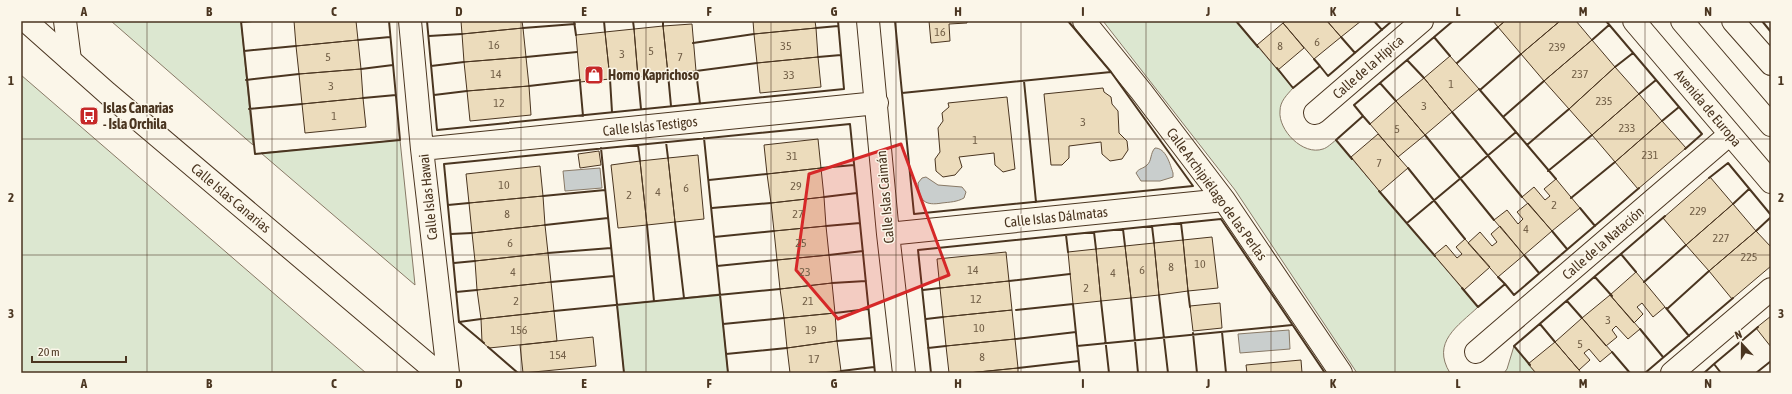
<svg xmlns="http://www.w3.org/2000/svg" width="1792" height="394" viewBox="0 0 1792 394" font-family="'Asap Condensed',sans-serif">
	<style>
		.green { fill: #dce7d0; stroke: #887966 }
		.water { fill: #c9cecd; stroke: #887966 }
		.building { fill: #ecdcbc; stroke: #4a3520 }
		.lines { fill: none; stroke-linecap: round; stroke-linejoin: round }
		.minor-casing { stroke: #4a3520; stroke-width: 24 }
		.tertiary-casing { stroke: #4a3520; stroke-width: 24 }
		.minor { stroke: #fbf6e9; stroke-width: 22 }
		.tertiary { stroke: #fbf6e9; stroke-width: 22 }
		.wall { stroke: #4a3520; stroke-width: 2 }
		.marked { fill: #d62828; fill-opacity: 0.2; stroke: #d62828; stroke-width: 3; stroke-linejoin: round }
		.grid { fill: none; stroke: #4a3520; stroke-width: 1; stroke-opacity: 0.55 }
		.labels { text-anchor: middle; stroke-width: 3; stroke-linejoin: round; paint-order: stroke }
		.number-label { font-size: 12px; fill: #725f47 }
		.street-label { font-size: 14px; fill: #4a3520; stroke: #fbf6e9 }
		.poi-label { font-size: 14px; font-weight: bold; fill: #4a3520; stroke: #fbf6e9; text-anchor: start }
		.neatline { fill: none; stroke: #4a3520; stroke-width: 1.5 }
		.grid-label { font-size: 13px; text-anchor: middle; font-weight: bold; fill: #4a3520 }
	</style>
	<rect width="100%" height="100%" fill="#fbf6e9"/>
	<path class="green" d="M111 21H241L253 145Z
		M1103 21H1236L1293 88C1287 95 1280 101 1280 111 1278 130 1303 156 1323 149 1327 148 1332 143 1336 140L1478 307C1458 326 1431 342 1450 373H1357L1235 190Z
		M21 75 366 373H21Z
		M400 140 415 285 261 153Z
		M720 294 728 373H624L617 305Z
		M1514 346 1536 373H1504L1507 369Z"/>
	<path class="water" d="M1155 148C1166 148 1170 164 1173 173V177L1160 181H1141L1136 173C1139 168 1143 169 1147 165 1152 161 1150 153 1155 148Z
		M600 168 602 188 565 191 563 171Z
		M926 177 938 185 962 187 966 192 964 198C957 202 950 202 942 203 925 206 919 201 918 183L922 178Z
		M1289 330 1290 349 1240 353 1238 334Z"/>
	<path class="building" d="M294 21H356L358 40 296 46Z
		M461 21H522L523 28 462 34Z
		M753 21H815L816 28 754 34Z
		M929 21H967V23L949 24 950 41 931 43Z
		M1286 21H1327L1341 37 1314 59 1283 23Z
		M1327 21H1361L1341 37Z
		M1493 21H1505L1498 27Z
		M1505 21H1560L1521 54 1498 27Z
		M1560 21H1576L1592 40 1544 81 1521 54Z
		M1283 23 1304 48 1278 70 1257 45Z
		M692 24 696 71 668 74 663 26Z
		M663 26 668 74 638 77 634 29Z
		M523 28 526 57 464 62 462 34Z
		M816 28 818 57 757 63 754 34Z
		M634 29 638 77 610 79 605 32Z
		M605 32 610 79 580 82 576 35Z
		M358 40 361 69 299 74 296 46Z
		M1592 40 1615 67 1569 109 1544 81Z
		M1450 56 1479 89 1452 112 1424 78Z
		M526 57 529 86 467 91 464 62Z
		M818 57 821 87 760 93 757 63Z
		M1615 67 1639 94 1592 135 1569 109Z
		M361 69 363 98 302 104 299 74Z
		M1424 78 1452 112 1425 135 1396 101Z
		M529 86 531 115 470 121 467 91Z
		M1103 88 1104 92 1111 97 1112 104 1118 111 1119 133 1127 141 1128 150 1122 159 1110 161 1102 154 1101 142 1069 146V158L1062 165H1051L1044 94Z
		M1639 94 1662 121 1615 162 1592 135Z
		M1007 97 1015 169 1003 172 995 165 994 153 959 157 962 167 955 175 943 177 936 171 935 159 940 152 938 128 943 121 942 113 949 107 948 103Z
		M363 98 366 127 305 133 302 104Z
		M1396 101 1425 135 1398 157 1370 124Z
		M1662 121 1686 148 1638 189 1615 162Z
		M1378 134 1408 168 1380 192 1351 157Z
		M818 139 821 168 767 174 764 145Z
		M599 151 601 165 580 168 578 154Z
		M698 155 704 219 675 222 668 158Z
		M668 158 675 222 647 225 640 161Z
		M640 161 647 225 618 228 611 165Z
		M540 166 543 196 469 203 466 174Z
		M821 168 824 197 771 203 767 174Z
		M1710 177 1733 204 1686 245 1663 218Z
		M1556 179 1580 208 1552 231 1522 197 1534 187 1545 200 1550 196 1544 189Z
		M543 196 545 225 472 233 469 203Z
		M824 197 826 226 774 231 771 203Z
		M1528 203 1552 231 1524 255 1494 220 1507 210 1518 224 1523 219 1517 212Z
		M1733 204 1756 231 1709 271 1686 245Z
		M545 225 548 253 475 261 472 233Z
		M826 226 829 255 777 260 774 231Z
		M1500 226 1524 255 1498 277 1468 243 1480 232 1492 246 1497 242 1491 234Z
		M1756 231 1771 247V266L1732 299 1709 271Z
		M1212 237 1218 288 1188 291 1183 240Z
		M1465 239 1490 267 1464 290 1434 255 1446 245 1457 258 1462 254 1456 247Z
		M1183 240 1188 291 1159 295 1154 243Z
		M1154 243 1159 295 1131 298 1125 246Z
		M1125 246 1131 298 1101 301 1096 249Z
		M1096 249 1101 301 1073 304 1068 252Z
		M1006 252 1009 281 940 288 937 259Z
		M548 253 551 282 477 290 475 261Z
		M829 255 832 283 780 289 777 260Z
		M1636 272 1665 307 1653 317 1642 303 1637 307 1643 314 1634 323 1610 295Z
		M1009 281 1012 310 943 317 940 288Z
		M551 282 554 311 481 319 477 290Z
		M832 283 835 313 784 318 780 289Z
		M1610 295 1640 329 1628 339 1616 326 1612 330 1617 337 1606 346 1582 318Z
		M1220 303 1222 328 1193 331 1190 306Z
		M1012 310 1015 339 946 346 943 317Z
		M554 311 557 341 489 348 482 342 481 319Z
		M835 313 837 341 787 348 784 318Z
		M1771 316V347L1756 328Z
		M1582 318 1612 352 1600 362 1589 349 1584 353 1590 360 1579 370 1555 342Z
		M593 337 596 366 523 373 520 345Z
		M1015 339 1018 368 968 373H949L946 346Z
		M837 341 841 371 821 373H790L787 348Z
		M1555 342 1579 370 1581 373H1536L1528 364Z
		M1301 360 1302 373H1247L1246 365Z
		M1018 368V373H968Z"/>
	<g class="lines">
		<g class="minor-casing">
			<path id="minor" d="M65 21 70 60
				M410 21 422 149 448 373
				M868 21 888 234 904 373
				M1084 21 1141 91 1224 200 1341 373
				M1634 21 1771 182
				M1682 21 1771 125
				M1733 21 1771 64
				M1315 113 1422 21
				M422 149 877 103
				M888 234 1224 200
				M1476 352 1730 134
				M1672 373 1771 289"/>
		</g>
		<g class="tertiary-casing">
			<path id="tertiary" d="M26 21 107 93 438 373"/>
		</g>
		<use href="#minor" class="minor"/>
		<use href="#tertiary" class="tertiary"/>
		<path class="wall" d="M241 21 255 154 400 140 389 21
			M427 21 437 130 844 89 838 21
			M574 21 576 35
			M604 21 605 32
			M633 21 634 29
			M663 21V26
			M895 21 902 93 1111 72 1068 21
			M1236 21 1258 47
			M1374 21 1382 30
			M1606 21 1702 134 1685 149
			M1762 21 1771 32
			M241 22 252 21
			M523 28 575 24
			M816 28 838 26
			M429 36 462 34
			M1341 37 1355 53
			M1434 37 1450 56
			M358 40 390 37
			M1592 40 1609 25
			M693 43 754 34
			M244 51 296 46
			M526 57 577 52
			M818 57 841 55
			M1314 59 1320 66
			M1407 60 1424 78
			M1457 63 1498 27
			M431 66 464 62
			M1615 67 1633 53
			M1277 68 1293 88 1320 66 1328 76 1392 21
			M361 69 393 65
			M668 74 671 106
			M638 77 641 109
			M610 79 612 112
			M246 80 299 74
			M1024 81 1036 202
			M580 82 583 116
			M1380 83 1396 101
			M529 86 580 80
			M1479 89 1516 132
			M1480 90 1521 54
			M902 93 914 214 1193 186 1111 72
			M1639 94 1656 80
			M434 95 467 91
			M363 98 396 95
			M700 104 696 71 757 63
			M249 109 302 104
			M1452 112 1522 197
			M1363 116 1370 124
			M1503 117 1544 81
			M1662 121 1679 107
			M1425 135 1494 220
			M704 138 728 373
			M666 142 668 158
			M638 145 640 161
			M1527 145 1569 109
			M601 148 624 373
			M1352 159 1336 140 1363 116 1354 105 1453 21
			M821 168 854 165
			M1408 168 1465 239
			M1548 171 1592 135
			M1709 178 1728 163 1771 215
			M709 180 767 174
			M1379 191 1435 256
			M543 196 605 190
			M824 197 857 193
			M1571 198 1615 162
			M1733 204 1749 189
			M448 205 469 203
			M712 208 771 203
			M1580 208 1595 226
			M675 222 684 298
			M1181 223 1183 240
			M1407 223 1516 132 1556 179
			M545 225 608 218
			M647 225 654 301
			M826 226 860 223
			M1152 226 1154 243
			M1123 229 1125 246
			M1552 231 1567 249
			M1756 231 1771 217
			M1094 232 1096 249
			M451 234 472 233
			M1066 235 1068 252
			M714 237 774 231
			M548 253 611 248
			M1621 254 1636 272
			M829 255 863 251
			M1524 255 1539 273
			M454 263 475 261
			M717 266 777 260
			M1498 277 1505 284
			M1595 277 1612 296
			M1009 281 1070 274
			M551 282 614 276
			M1644 282 1686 245
			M832 283 866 281
			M1462 288 1478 307 1505 284 1514 295 1639 188
			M923 290 940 288
			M1188 291 1190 307
			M456 292 477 290
			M1159 295 1168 373
			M1131 298 1138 373
			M1101 301 1109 373
			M1567 301 1582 318
			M1666 308 1689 336
			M1667 309 1709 271
			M1016 310 1073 304 1080 373
			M554 311 780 289
			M835 313 868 309
			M926 319 943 317
			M459 322 481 319
			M723 324 784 318
			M1540 324 1555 342
			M1640 329 1663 357
			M1222 332 1226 373
			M1193 333 1197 373
			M1015 339 1076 332
			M837 341 871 338
			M484 343 459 322 444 164 850 124 875 373
			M1077 346 1292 325
			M488 347 518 373
			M928 348 946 346
			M1612 352 1630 373
			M726 354 787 348
			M1714 364 1758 327
			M1530 365 1514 346 1665 216
			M1018 368 1079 361
			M841 371 874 367
			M931 373 918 250 1221 219 1325 373
			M1645 373 1733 298
			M1704 373 1714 364 1721 373
			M1756 373 1771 361"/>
	</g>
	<path class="marked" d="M901 144 949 275 838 319 796 270 809 174Z"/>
	<path class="grid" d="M147 21V373M272 21V373M397 21V373M521 21V373M646 21V373M771 21V373M896 21V373M1021 21V373M1146 21V373M1271 21V373M1395 21V373M1520 21V373M1645 21V373M21 139H1771M21 255H1771"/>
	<defs>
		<g id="shop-square" transform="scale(1)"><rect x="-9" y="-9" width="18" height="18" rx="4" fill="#c62828" stroke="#fbf6e9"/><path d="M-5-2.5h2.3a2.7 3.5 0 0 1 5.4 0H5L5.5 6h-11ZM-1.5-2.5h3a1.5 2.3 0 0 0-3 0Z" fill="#fff"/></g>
		<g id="bus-square" transform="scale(1)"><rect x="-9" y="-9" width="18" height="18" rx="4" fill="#c62828" stroke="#fbf6e9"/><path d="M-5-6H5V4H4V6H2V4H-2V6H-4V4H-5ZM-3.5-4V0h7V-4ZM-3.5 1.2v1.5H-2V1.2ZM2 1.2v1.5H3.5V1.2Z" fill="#fff"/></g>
	</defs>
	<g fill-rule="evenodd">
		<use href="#shop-square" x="594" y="75"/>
		<use href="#bus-square" x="89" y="116"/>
	</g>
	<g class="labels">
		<g class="number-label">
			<text x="940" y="36">16</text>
			<text x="1317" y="46">6</text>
			<text x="494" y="49">16</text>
			<text x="786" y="50">35</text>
			<text x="1280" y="50">8</text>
			<text x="1557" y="51">239</text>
			<text x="651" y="55">5</text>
			<text x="622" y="58">3</text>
			<text x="328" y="61">5</text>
			<text x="680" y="61">7</text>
			<text x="496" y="78">14</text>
			<text x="1580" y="78">237</text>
			<text x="789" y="79">33</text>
			<text x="1451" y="88">1</text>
			<text x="331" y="90">3</text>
			<text x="1604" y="105">235</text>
			<text x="499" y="107">12</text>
			<text x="1424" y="110">3</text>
			<text x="334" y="120">1</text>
			<text x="1083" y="126">3</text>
			<text x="1627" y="132">233</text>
			<text x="1397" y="133">5</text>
			<text x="975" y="144">1</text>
			<text x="1650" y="159">231</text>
			<text x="792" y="160">31</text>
			<text x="1379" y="167">7</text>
			<text x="504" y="189">10</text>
			<text x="796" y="190">29</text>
			<text x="686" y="192">6</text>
			<text x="658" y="196">4</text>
			<text x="629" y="199">2</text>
			<text x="1554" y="209">2</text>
			<text x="1698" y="215">229</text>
			<text x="507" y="218">8</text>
			<text x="798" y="218">27</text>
			<text x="1526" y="233">4</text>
			<text x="1721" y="242">227</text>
			<text x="510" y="247">6</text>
			<text x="801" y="247">25</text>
			<text x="1749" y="261">225</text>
			<text x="1200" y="268">10</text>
			<text x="1171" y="271">8</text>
			<text x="973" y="274">14</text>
			<text x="1142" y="274">6</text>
			<text x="513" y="276">4</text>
			<text x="805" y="276">23</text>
			<text x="1113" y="277">4</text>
			<text x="1086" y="292">2</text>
			<text x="976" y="303">12</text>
			<text x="516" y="305">2</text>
			<text x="808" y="305">21</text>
			<text x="1608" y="324">3</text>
			<text x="979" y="332">10</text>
			<text x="519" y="334">156</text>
			<text x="811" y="334">19</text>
			<text x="1580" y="348">5</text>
			<text x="558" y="359">154</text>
			<text x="982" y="361">8</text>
			<text x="814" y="363">17</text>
		</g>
		<g class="street-label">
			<text transform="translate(1368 67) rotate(-41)" y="5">Calle de la Hípica</text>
			<text transform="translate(1708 108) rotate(50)" y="5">Avenida de Europa</text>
			<text transform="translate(650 126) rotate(-6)" y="5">Calle Islas Testigos</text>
			<text transform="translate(1217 194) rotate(54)" y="5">Calle Archipiélago de las Perlas</text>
			<text transform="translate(428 197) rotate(-96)" y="5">Calle Islas Hawai</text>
			<text transform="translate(885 197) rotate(-95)" y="5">Calle Islas Caimán</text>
			<text transform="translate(231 198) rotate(40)" y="5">Calle Islas Canarias</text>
			<text transform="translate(1056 217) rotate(-6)" y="5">Calle Islas Dálmatas</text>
			<text transform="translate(1603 243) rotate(-41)" y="5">Calle de la Natación</text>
		</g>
		<g class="poi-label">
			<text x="608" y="80">Horno Kaprichoso</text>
			<text x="103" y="113">Islas Canarias<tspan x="103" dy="16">- Isla Orchila</tspan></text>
		</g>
	</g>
	<rect width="1792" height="394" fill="none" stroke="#fbf6e9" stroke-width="44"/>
	<g transform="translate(1742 344) rotate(339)" stroke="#fbf6e9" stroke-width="3" paint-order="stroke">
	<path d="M0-3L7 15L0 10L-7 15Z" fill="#4a3520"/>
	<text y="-6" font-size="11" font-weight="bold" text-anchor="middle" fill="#4a3520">N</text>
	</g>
	<path d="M32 356v6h94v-6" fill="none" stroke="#4a3520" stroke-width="2"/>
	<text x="38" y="356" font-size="12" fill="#4a3520" stroke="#fbf6e9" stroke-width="3" paint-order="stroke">20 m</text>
	<rect x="22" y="22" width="1748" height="350" class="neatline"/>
	<g class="grid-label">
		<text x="84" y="16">A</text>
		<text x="209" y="16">B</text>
		<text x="334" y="16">C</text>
		<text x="459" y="16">D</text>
		<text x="584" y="16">E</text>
		<text x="709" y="16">F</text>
		<text x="834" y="16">G</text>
		<text x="958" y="16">H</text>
		<text x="1083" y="16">I</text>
		<text x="1208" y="16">J</text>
		<text x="1333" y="16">K</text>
		<text x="1458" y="16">L</text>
		<text x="1583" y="16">M</text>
		<text x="1708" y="16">N</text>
		<text x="11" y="85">1</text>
		<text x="1781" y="85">1</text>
		<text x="11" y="202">2</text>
		<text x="1781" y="202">2</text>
		<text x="11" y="318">3</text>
		<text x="1781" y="318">3</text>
		<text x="84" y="388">A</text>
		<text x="209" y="388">B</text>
		<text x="334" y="388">C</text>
		<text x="459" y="388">D</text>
		<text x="584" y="388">E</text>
		<text x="709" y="388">F</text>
		<text x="834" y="388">G</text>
		<text x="958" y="388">H</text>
		<text x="1083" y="388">I</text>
		<text x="1208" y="388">J</text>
		<text x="1333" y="388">K</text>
		<text x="1458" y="388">L</text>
		<text x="1583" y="388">M</text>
		<text x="1708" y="388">N</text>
	</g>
</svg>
